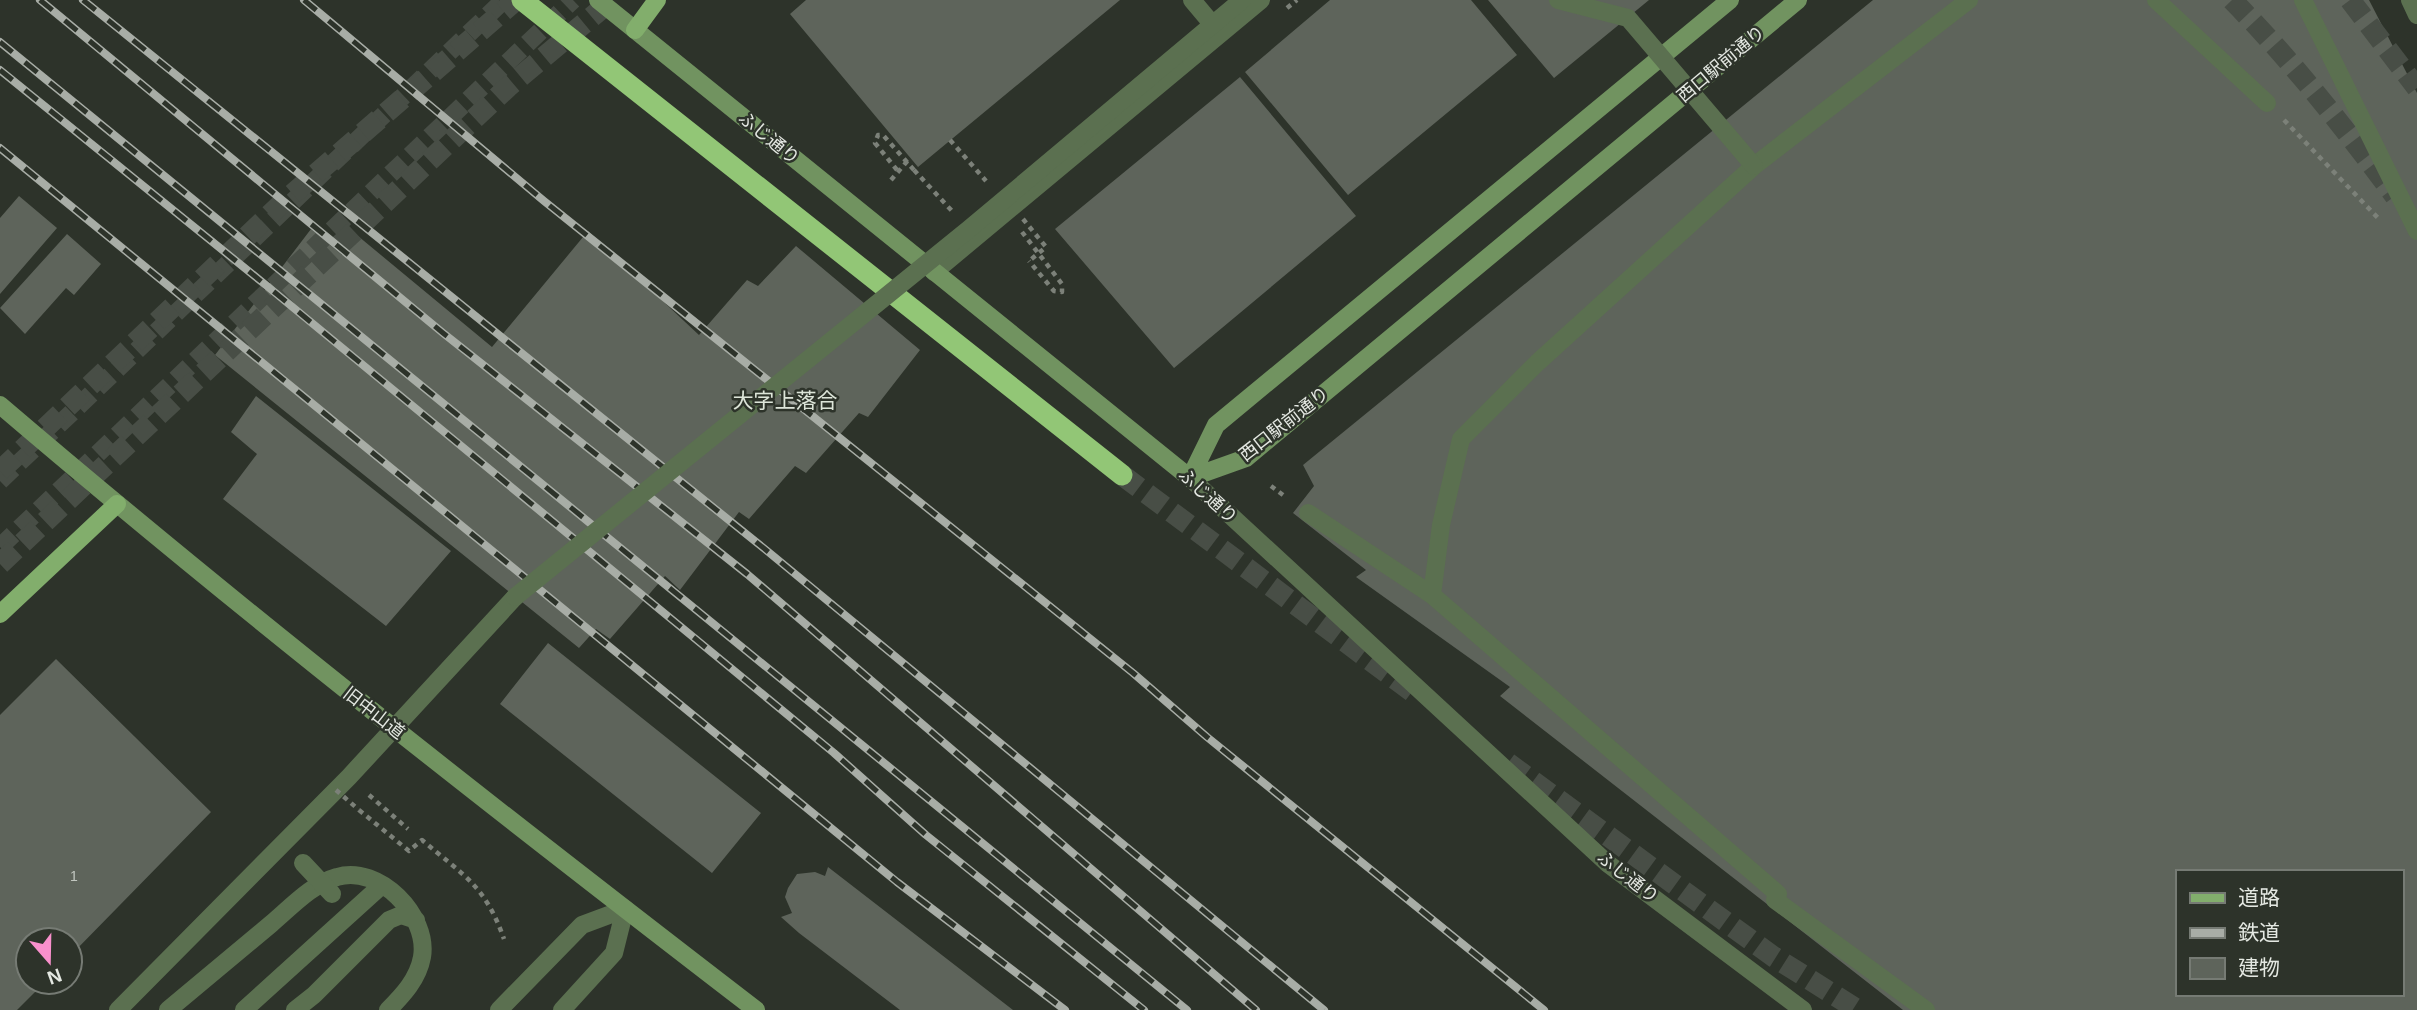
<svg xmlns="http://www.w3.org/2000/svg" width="2417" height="1010" viewBox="0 0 2417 1010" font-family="Helvetica,'Noto Sans JP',sans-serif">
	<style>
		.building { fill: #5e645b; fill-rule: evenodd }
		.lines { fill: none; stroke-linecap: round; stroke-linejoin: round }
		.primary-tunnel { stroke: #484e46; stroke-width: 18; stroke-dasharray: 18 9; stroke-linecap: butt }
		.motorway-tunnel { stroke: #484e46; stroke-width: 21; stroke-dasharray: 21 10; stroke-linecap: butt }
		.path { stroke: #7c8179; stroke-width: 4.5; stroke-dasharray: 5 5; stroke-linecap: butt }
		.service { stroke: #5b7050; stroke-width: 18 }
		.pedestrian { stroke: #5b7050; stroke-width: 18 }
		.tertiary { stroke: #5b7050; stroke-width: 18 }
		.secondary { stroke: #719360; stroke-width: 18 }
		.primary { stroke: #82ae6c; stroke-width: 18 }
		.motorway { stroke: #92c676; stroke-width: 21 }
		.rail-casing { stroke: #a8ada6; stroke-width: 8 }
		.rail { stroke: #2d332a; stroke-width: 5; stroke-dasharray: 16; stroke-linecap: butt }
		.path-bridge { stroke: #7c8179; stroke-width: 4.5; stroke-dasharray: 5 5; stroke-linecap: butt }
		.pedestrian-bridge { stroke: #5b7050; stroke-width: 18 }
		.labels { text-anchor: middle; stroke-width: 5; stroke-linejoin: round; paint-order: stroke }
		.number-label { font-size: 14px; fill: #c2c7c0 }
		.street-label { font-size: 18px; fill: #e4e8e2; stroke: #2d332a }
		.quarter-label { font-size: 21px; fill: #dde5d9; stroke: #2d332a }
	</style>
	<rect width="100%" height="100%" fill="#2d332a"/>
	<path class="building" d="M806 0H1120L918 167 790 14Z
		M1330 0H1471L1517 55 1348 195 1245 72Z
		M1488 0H1649L1554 78Z
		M1873 0H2369L2417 93V1010H1903L1500 696 1510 687 1356 577 1366 570 1293 513 1314 486 1303 465ZM2177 872H2401V994H2177Z
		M1240 77 1356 216 1174 368 1055 229Z
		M19 196 57 228 0 294V218Z
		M311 229 342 255 358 236 492 347 588 231 699 335 747 280 758 286 796 246 920 350 868 417 859 413 806 473 795 466 749 519 739 512 680 590 665 576 610 639 596 629 579 648 215 355Z
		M67 234 101 264 74 295 66 288 25 334 0 308Z
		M256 396 451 551 386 626 223 499 257 454 231 432Z
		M548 643 761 813 712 873 500 704Z
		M56 659 211 812 70 956V940H28V982H45L17 1010H0V715Z
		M828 867 1013 1010H900L799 933 781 917 792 913 785 897 788 888 797 874 815 872 825 876Z"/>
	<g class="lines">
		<path class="primary-tunnel" d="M0 481 504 0
			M0 547 573 0"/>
		<path class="motorway-tunnel" d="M2232 0C2292 61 2344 127 2395 196
			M2350 0 2417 88
			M0 471 280 205 516 0
			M1122 475 1418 696
			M0 564 508 87 612 0
			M1508 763 1774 957 1858 1010"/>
		<path class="path" d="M1287 8 1297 0
			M2284 120 2378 218
			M950 140 986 181
			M914 170 952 211
			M891 180 910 158
			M1022 232 1062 284V292L1054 291 1029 261
			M1271 486 1287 498
			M369 795 408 829
			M359 810 409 851 422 840C464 876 485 885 504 939"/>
		<path class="service" d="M934 272 1261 0
			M168 1010C203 981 237 952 271 924 291 907 312 884 337 877 379 864 429 916 422 957 418 979 403 995 388 1010
			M244 1010 382 885
			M295 1010 314 995 389 920 401 915 416 920"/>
		<path class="pedestrian" d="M2156 0 2267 103
			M1308 513 1432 595 1778 894 1775 900 1926 1010
			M1432 595 1441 525 1461 439 1537 363 1754 166 1969 0
			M118 1010 349 777 515 597"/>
		<path class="tertiary" d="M2410 0 2417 15
			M1190 478 1607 863 1803 1010
			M499 1010 582 925 625 909
			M562 1010 614 953 625 909"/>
		<path class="secondary" d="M598 0 1190 478
			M0 405C246 615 500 813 756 1010
			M1190 478 1246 458 1798 0
			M1190 478 1216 425 1730 0"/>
		<path class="primary" d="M635 30 657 0
			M0 614 117 504"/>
		<path class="motorway" d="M522 0 1122 475"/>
		<g class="rail-casing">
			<path id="rail" d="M40 0 443 333 747 574 1256 1010
				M83 0 766 550 1324 1010
				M304 0 544 201 1133 673 1207 737 1544 1010
				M0 42 1187 1010
				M0 70 267 286 834 753 926 835 1144 1010
				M0 148 897 882 1065 1010"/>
		</g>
		<use href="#rail" class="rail"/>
		<path class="path-bridge" d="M897 170 875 143 878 135H883L914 170
			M1023 219 1046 247 1029 261
			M336 790 359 810"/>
		<path class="pedestrian-bridge" d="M1192 0 1213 25
			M1558 0 1628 18 1754 166
			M2303 0 2417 231
			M515 597 969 229 1242 0
			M303 863 332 894"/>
	</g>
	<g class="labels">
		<g class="number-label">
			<text x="74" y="881">1</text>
		</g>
		<g class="street-label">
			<text transform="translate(1721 64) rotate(-40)" y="6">西口駅前通り</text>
			<text transform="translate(769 138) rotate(39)" y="6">ふじ通り</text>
			<text transform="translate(1284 424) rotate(-38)" y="6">西口駅前通り</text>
			<text transform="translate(1208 496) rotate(42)" y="6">ふじ通り</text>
			<text transform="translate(374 713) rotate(38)" y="6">旧中山道</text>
			<text transform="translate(1628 877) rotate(38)" y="6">ふじ通り</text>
		</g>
		<g class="quarter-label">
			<text x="785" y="408">大字上落合</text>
		</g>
	</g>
	<rect x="2176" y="870" width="228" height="126" fill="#2d332a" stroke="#767b74" stroke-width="2"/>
	<rect x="2190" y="893" width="35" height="10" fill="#82ae6c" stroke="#767b74" stroke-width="2"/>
	<text x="2238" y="905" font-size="21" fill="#e4e8e2">道路</text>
	<rect x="2190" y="928" width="35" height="10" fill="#a8ada6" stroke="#767b74" stroke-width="2"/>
	<text x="2238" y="940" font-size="21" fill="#e4e8e2">鉄道</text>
	<rect x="2190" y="958" width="35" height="21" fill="#5e645b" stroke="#767b74" stroke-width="2"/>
	<text x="2238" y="975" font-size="21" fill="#e4e8e2">建物</text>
	<g transform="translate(49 961) rotate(160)"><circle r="33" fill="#2d332a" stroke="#767b74" stroke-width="2"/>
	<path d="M0-5L12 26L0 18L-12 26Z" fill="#f890cc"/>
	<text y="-10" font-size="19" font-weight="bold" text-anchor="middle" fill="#e4e8e2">N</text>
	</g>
</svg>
